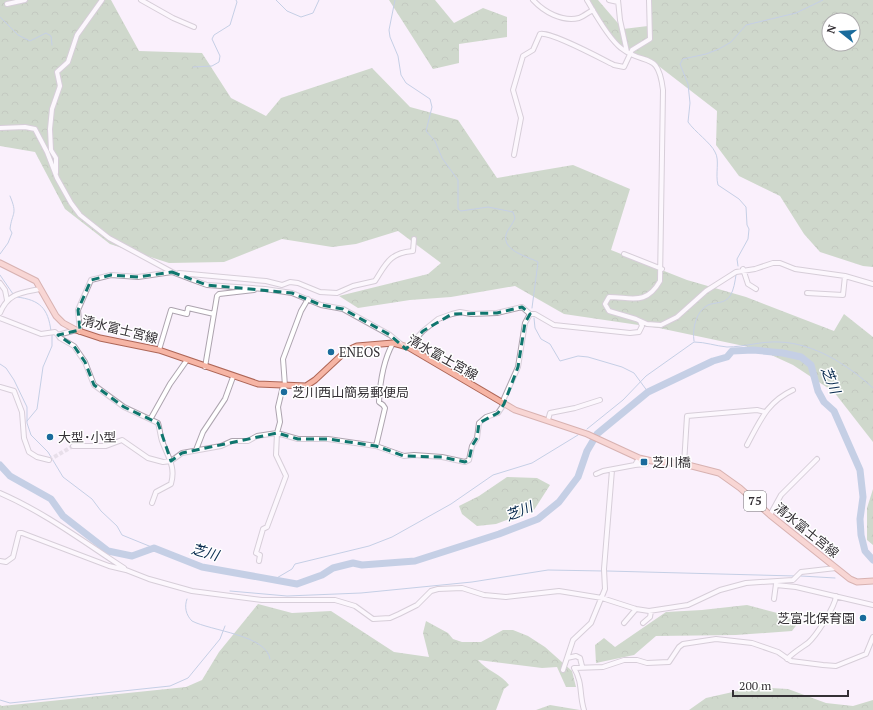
<svg xmlns="http://www.w3.org/2000/svg" width="873" height="710" viewBox="0 0 873 710" font-family="'PT Serif','Noto Sans JP',serif">
	<style>
		.forest { fill: url(#forest-crowns); fill-rule: evenodd }
		.lines { fill: none; stroke-linecap: round; stroke-linejoin: round }
		.stream { stroke: #86a6cb; stroke-width: 1 }
		.river { stroke: #86a6cb; stroke-width: 7 }
		.minor-tunnel { stroke: #d2cad4; stroke-width: 4; stroke-dasharray: 4 2; stroke-linecap: butt }
		.minor-casing { stroke: #ada4af; stroke-width: 6 }
		.major-casing { stroke: #ae6657; stroke-width: 7 }
		.minor { stroke: #fff; stroke-width: 4 }
		.major { stroke: #f6b5a5; stroke-width: 5 }
		.marked { fill: none; stroke: #0f766e; stroke-width: 3; stroke-dasharray: 8 5; stroke-linejoin: round }
		.poi-dot { fill: #196b9c; stroke: #fff; stroke-width: 1.5 }
		.labels { text-anchor: middle; stroke-width: 3; stroke-linejoin: round; paint-order: stroke }
		.shield { fill: #fff; stroke: #716e72; stroke-width: 1 }
		.shield-label { font-size: 12px; font-weight: bold; fill: #343035 }
		.street-label { font-size: 13px; fill: #343035; stroke: #fff }
		.poi-label { font-size: 13px; fill: #343035; stroke: #fff; text-anchor: start }
		.water-label { font-size: 14px; font-style: italic; fill: #082b4e; stroke: #fff }
	</style>
	<defs>
		<pattern id="forest-crowns" width="20" height="18" patternUnits="userSpaceOnUse"><rect width="20" height="18" fill="#9cbb93"/><path d="M2 6a3 3 0 1 1 6 0M12 15a3 3 0 1 1 6 0" fill="none" stroke="#809879"/></pattern>
	</defs>
	<rect width="100%" height="100%" fill="#faf0fc"/>
	<path class="forest" d="M0 0H111L139 51 202 53 231 98 266 116 281 98 372 68 410 107 458 120 497 178 573 165 630 189 611 250 687 280 746 297 834 331 844 314 873 337V442L834 392 793 365 758 349 659 328 564 314 515 286 451 297 410 300 358 308 339 296 428 274 441 263 398 231 356 244 332 247 282 239 224 262 169 263 110 244 65 209 35 152 0 146Z
		M389 0H435L454 23 483 8 507 17V37L459 44V63L433 69Z
		M590 0H598L623 29 648 26 650 0H873V267L863 266 820 252 804 234 780 196 739 176 716 145 717 111 660 67 615 44 593 16ZM829 20H853V44H829Z
		M507 477 537 478 550 485 534 510 496 524 477 526 462 514 459 506 479 496Z
		M873 489V545L867 540V508Z
		M258 604 292 613 331 611 394 652 429 657 423 633 426 621 448 633 453 639 462 642H481L503 630H513L528 636 545 647 572 671 576 687H566L557 667 542 668 478 660C486 670 502 675 509 685L504 689 496 710H0V705L2 706 186 687 202 680 219 652Z
		M747 605 781 614 798 623 792 631 736 635 656 636 634 655 596 663 595 645 604 638 615 647 666 612 702 610Z
		M755 687 788 689 826 703 853 706 873 700V710H689L706 698Z
		M550 705 580 710H536Z"/>
	<g class="lines">
		<path class="stream" d="M276 0 287 11 301 17 313 13 319 0
			M395 0 389 30 390 37 398 56 401 75 406 83 430 99 432 107 426 131 435 141 442 158 458 180V209L461 211 488 207 513 212 515 218C513 224 507 230 506 235 502 251 529 257 538 262L532 308
			M0 17 18 35 30 41 46 33 51 36 52 45
			M193 67 212 66 219 62 220 56 212 39 214 35 230 25 237 2 236 0
			M0 254 8 243 12 233 10 229C12 212 18 215 10 196
			M738 266 737 259 748 239 749 229 747 225 746 207 739 199 718 185C715 174 720 160 715 152 711 143 695 132 688 122L690 103 688 84 680 64 683 59 706 54 719 49 731 42 746 25 796 13 823 0
			M0 275 13 294
			M17 297C40 300 48 308 51 331
			M534 318 535 328 541 339 550 344 560 361 578 356 588 357 622 367 634 373 648 392
			M694 341C692 329 696 311 708 305 715 302 725 304 730 296 734 290 735 281 736 275
			M0 364 6 368 14 380 27 407V423L31 435 48 452 63 477 92 499 101 511 117 526 122 535 154 548
			M27 421 37 409 43 367 52 346V334
			M587 429 623 400 646 376 694 342C705 342 716 346 727 347 745 347 761 341 779 342 814 343 848 365 873 388
			M607 571 795 576
			M801 576 835 578
			M275 579 292 569 295 564 369 546 392 537 451 504 493 475 532 463 578 435
			M230 591 287 596 361 593 472 582 548 570 603 571
			M187 599C184 607 186 615 192 621 211 631 267 635 270 659
			M0 700 10 703 170 686 188 678 220 639 225 626"/>
		<path class="river" d="M0 465 10 476 51 499 63 516 108 551 132 556 154 548 202 567 297 584 322 575 333 568 353 563 362 565 415 561 499 534 538 519 559 502 578 477 587 451 597 434 648 392 713 361 727 357 732 351 753 350 783 353 801 357 811 365 818 391 824 402 834 411 860 470 863 497 860 519 861 535 865 551 873 560"/>
		<path class="minor-tunnel" d="M49 460 73 446"/>
		<g class="minor-casing">
			<path id="minor" d="M141 0 173 18 194 27
				M533 0C544 12 562 22 579 18 584 16 589 12 593 10
				M587 0C595 14 609 39 621 48 645 67 658 49 663 90L660 281C646 306 631 297 609 297L605 304 609 311 636 319 647 324 661 325 677 317 706 291 736 272 755 269 773 263H780L795 269 845 276 873 284
				M609 0 618 2
				M618 0 620 20 627 52
				M7 4 25 0
				M0 128 25 127 35 129 47 152 57 178 71 203 80 215 109 238 172 272 193 280 207 285 265 289 292 293 321 305 343 309 390 335 402 345
				M514 155 521 118 513 90 523 56 533 50 540 34C550 31 602 59 614 65L624 67 632 50 650 39 649 0
				M56 173V158L51 150 50 129 52 109 60 86 57 72 68 62 77 35 102 0
				M624 254 662 269
				M743 269 748 284 756 289
				M179 273 266 281 282 285 290 282 298 283 320 292 337 293 353 286 375 281C386 264 389 253 413 251L414 239
				M0 283 5 290 7 300
				M807 293 843 295 845 276
				M0 313C8 293 21 293 40 289
				M0 318 41 334 55 332 58 335 76 330
				M80 332 78 310 91 280 111 275 138 277 172 272
				M58 335 60 338 74 346 85 362 94 385 124 407 158 423C160 429 160 435 162 441 168 457 176 467 171 484L156 492 152 503
				M408 347 423 331 438 319 452 314 460 312 471 314 497 313 522 307 530 314H535L554 325 630 333 639 332 642 326 640 321
				M159 350 171 310 187 314 188 308 214 314
				M205 367 217 296 219 294 254 290
				M285 386 283 359 301 311 308 299
				M0 387 14 391 22 412 24 438 29 452 37 457 49 460
				M502 403 518 367 525 323 530 314
				M151 418 170 384 187 360
				M548 420 550 413 575 408 600 400
				M747 445C760 421 767 402 793 390
				M73 446H106L122 440 148 458 163 462 171 461 182 453 221 446 232 441H248L257 436 277 433 298 439H328L376 446 404 456 414 455 442 457 465 462 469 460 472 446 477 438 479 423 486 417 498 413 504 404
				M376 446 385 408 383 405 379 402C380 382 383 361 393 343
				M196 450 203 432 225 399 233 377
				M684 464 687 416 757 410 765 412
				M635 465 646 464
				M596 474 603 471 635 465 639 458
				M0 493C44 512 84 542 124 568
				M770 515 781 495 817 459
				M0 561 6 562 13 557 19 533H22L109 566 126 570 149 579 192 591 262 600H335L355 606 373 619 390 618 399 614 417 605 431 591 438 589 462 588 484 595 506 597 559 591 602 598 636 609 649 611 688 605 720 590 746 583 793 580 801 572 836 568
				M259 561 260 555 256 553 263 529 267 527 286 476 276 455 277 433 280 422 278 407 283 386
				M776 585 796 587 873 605
				M774 599 776 584
				M624 623 636 609
				M643 623 650 617 651 611
				M567 658 576 656 580 658 582 666
				M787 659C794 652 801 648 808 643 816 636 835 607 836 596
				M563 670 573 640 591 623 605 589 604 569 612 470
				M584 710C579 694 583 683 574 668L603 667 624 660H637L647 663 669 662 679 647 683 644 716 639 752 643 778 652 791 661 823 665 836 666 866 654 873 637"/>
		</g>
		<g class="major-casing">
			<path id="major" d="M0 263 36 281 56 316 63 323 76 330 100 338 159 350 258 384 306 386 315 380 346 351 357 346 393 343 408 347 515 410 587 434 639 458 652 461 684 464 719 473 740 488 770 515 850 579 857 582 873 581"/>
		</g>
		<use href="#minor" class="minor"/>
		<use href="#major" class="major"/>
	</g>
	<path d="M0 0H873V710H0ZM172 272 207 285 292 293 321 305 343 309 390 335 406 349 423 331 452 314 497 313 522 307 530 314 525 323 518 367 504 404 498 413 479 423 477 438 472 446 469 460 465 462 442 457 404 456 376 446 328 439H298L277 433 182 453 171 461 158 423 124 407 94 385 85 362 74 346 58 335 80 330 78 310 91 280 111 275 138 277Z" fill="#faf0fc" fill-opacity=".55" fill-rule="evenodd"/>
	<path class="marked" d="M172 272 207 285 292 293 321 305 343 309 390 335 406 349 423 331 452 314 497 313 522 307 530 314 525 323 518 367 504 404 498 413 479 423 477 438 472 446 469 460 465 462 442 457 404 456 376 446 328 439H298L277 433 182 453 171 461 158 423 124 407 94 385 85 362 74 346 58 335 80 330 78 310 91 280 111 275 138 277Z"/>
	<g class="poi-dot">
		<circle cx="331" cy="352" r="4"/>
		<circle cx="284" cy="392" r="4"/>
		<circle cx="50" cy="437" r="4"/>
		<rect x="640" y="458" width="8" height="8" rx="2"/>
		<circle cx="863" cy="618" r="4"/>
	</g>
	<g class="labels">
		<rect class="shield" x="744" y="491" width="22" height="20" rx="3"/>
		<g class="shield-label">
			<text x="755" y="505">75</text>
		</g>
		<g class="street-label">
			<text transform="translate(120 329) rotate(14)" y="5">清水富士宮線</text>
			<text transform="translate(443 357) rotate(29)" y="5">清水富士宮線</text>
			<text transform="translate(807 530) rotate(39)" y="5">清水富士宮線</text>
		</g>
		<g class="poi-label">
			<text x="339" y="357">ENEOS</text>
			<text x="292" y="397">芝川西山簡易郵便局</text>
			<text x="58" y="442">大型･小型</text>
			<text x="652" y="467">芝川橋</text>
			<text x="855" y="623" text-anchor="end">芝富北保育園</text>
		</g>
		<g class="water-label">
			<text transform="translate(831 380) rotate(68)" y="5">芝川</text>
			<text transform="translate(519 511) rotate(-22)" y="5">芝川</text>
			<text transform="translate(205 552) rotate(16)" y="5">芝川</text>
		</g>
	</g>
	<g transform="translate(841 32) rotate(287)"><circle r="19" fill="#ffffff" stroke="#aeacae"/>
	<path d="M0-3L7 15L0 10L-7 15Z" fill="#196b9c"/>
	<text y="-6" font-size="11" font-weight="bold" text-anchor="middle" fill="#343035">N</text>
	</g>
	<path d="M733 690v6h115v-6" fill="none" stroke="#343035" stroke-width="2"/>
	<text x="739" y="690" font-size="12" fill="#343035" stroke="#ffffff" stroke-width="3" paint-order="stroke">200 m</text>
</svg>
